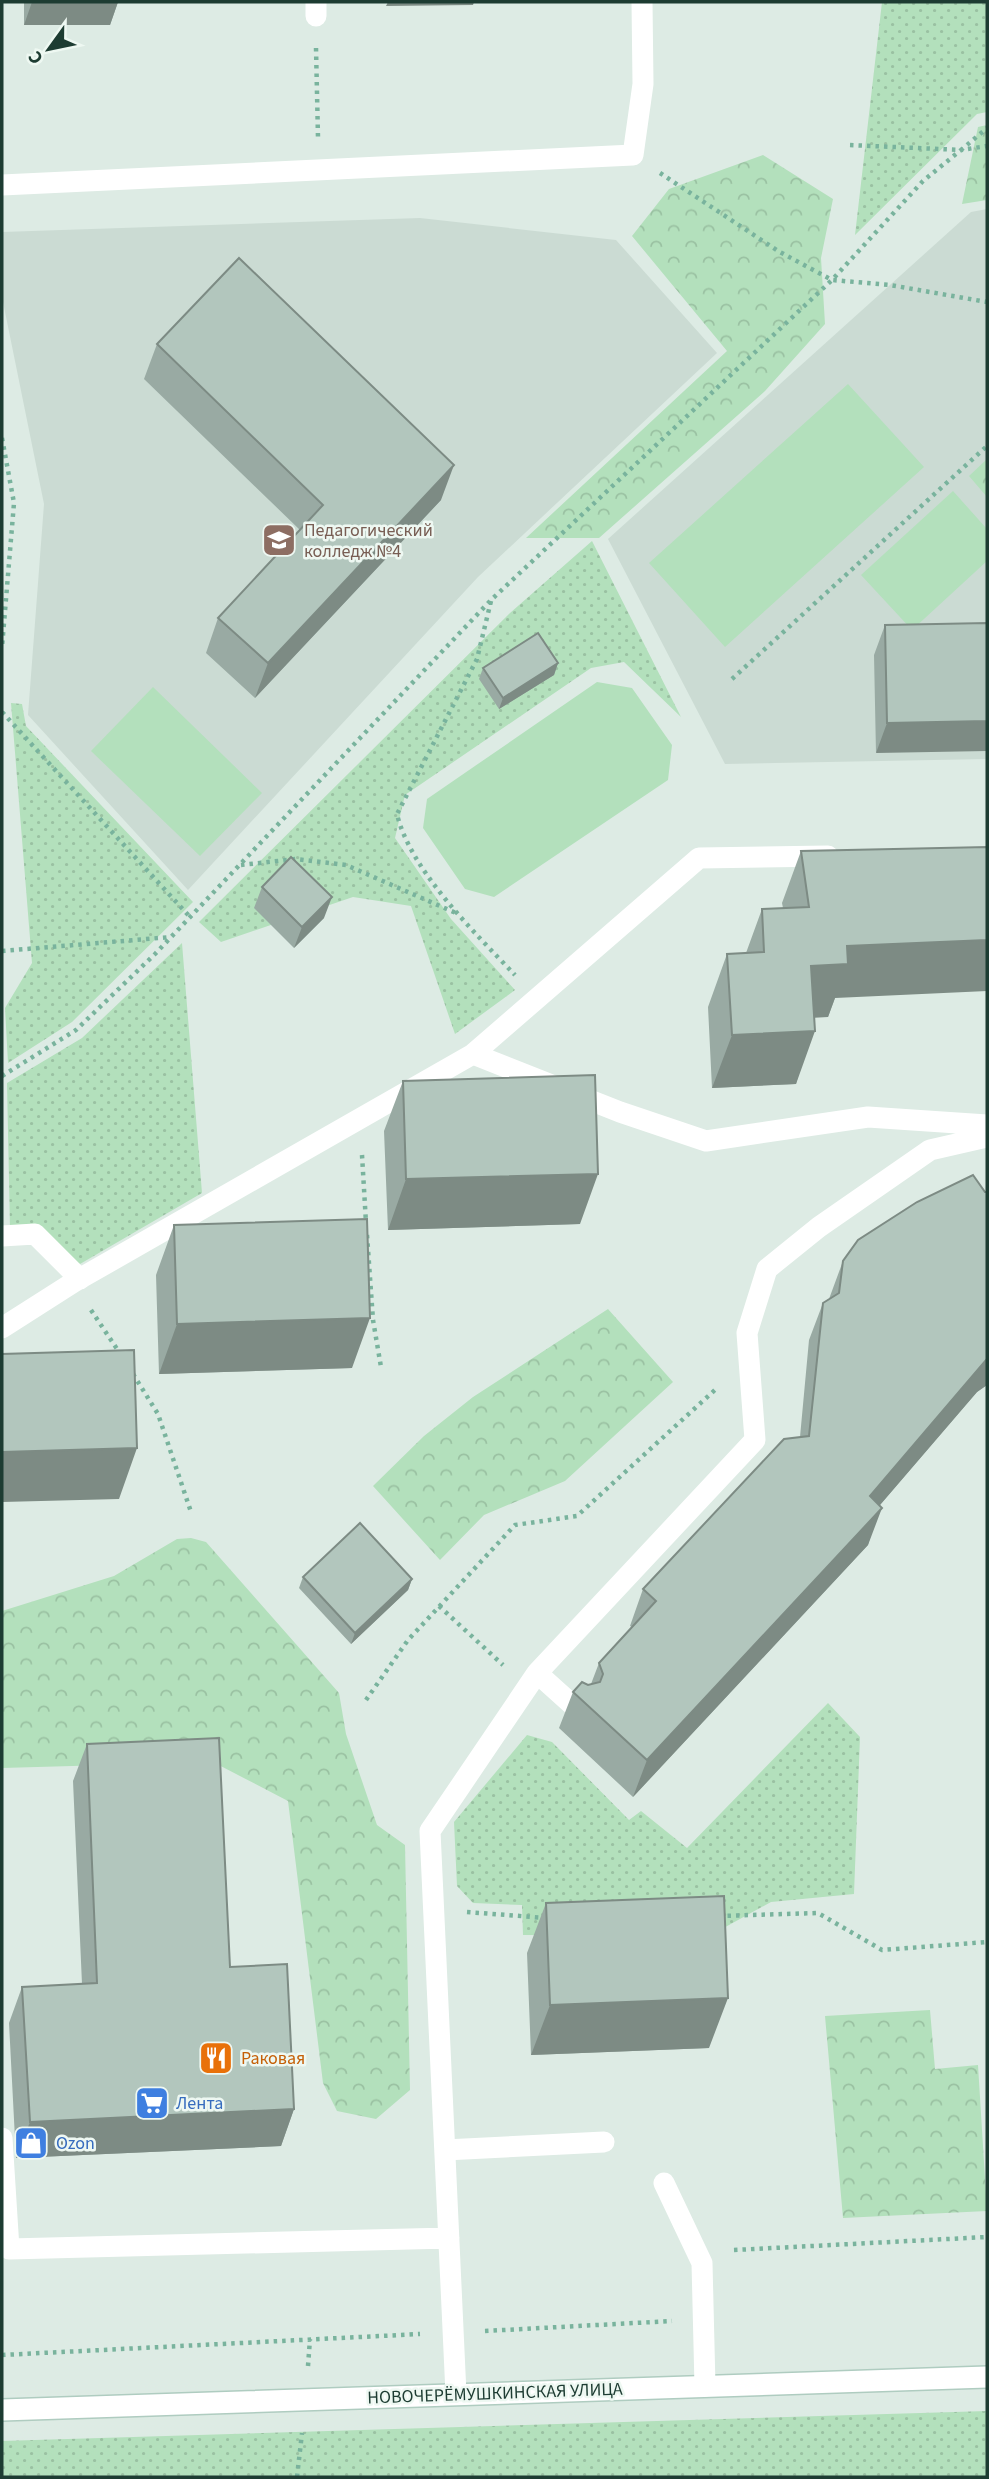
<svg xmlns="http://www.w3.org/2000/svg" width="989" height="2479" viewBox="0 0 989 2479" font-family="'Source Sans 3',sans-serif">
	<style>
		.built { fill: #cbdbd3 }
		.grass { fill: url(#grass-dots) }
		.forest { fill: url(#forest-crowns) }
		.pitch { fill: #b3e0bc }
		.lines { fill: none; stroke-linecap: round; stroke-linejoin: round }
		.secondary-casing { stroke: #afccc0; stroke-width: 24 }
		.path { stroke: #79b39d; stroke-width: 4.5; stroke-dasharray: 3.5 5; stroke-linecap: butt }
		.lane { stroke: #fff; stroke-width: 21 }
		.secondary { stroke: #fff; stroke-width: 21 }
		.wall { fill: #99aaa3 }
		.shaded-wall { fill: #7d8b84 }
		.building { fill: #b2c6bd; stroke: #7d8b84; stroke-width: 2 }
		.labels { text-anchor: middle; stroke-width: 5; stroke-linejoin: round; paint-order: stroke }
		.education-label { font-size: 18px; fill: #785e54; stroke: #eef8f2; text-anchor: start }
		.food-label { font-size: 18px; fill: #c56008; stroke: #eef8f2; text-anchor: start }
		.shop-label { font-size: 18px; fill: #366cbe; stroke: #eef8f2; text-anchor: start }
		.street-label { font-size: 18px; fill: #1d3c32; stroke: #eef8f2 }
	</style>
	<defs>
		<pattern id="grass-dots" width="8" height="8" patternUnits="userSpaceOnUse" patternTransform="scale(1.75)"><rect width="8" height="8" fill="#b3e0bc"/><path d="M2 2h.1M6 6h.1" fill="none" stroke="#9ac1a2" stroke-width="1.8" stroke-linecap="round"/></pattern>
		<pattern id="forest-crowns" width="20" height="18" patternUnits="userSpaceOnUse" patternTransform="scale(1.75)"><rect width="20" height="18" fill="#b3e0bc"/><path d="M2 6a3 3 0 1 1 6 0M12 15a3 3 0 1 1 6 0" fill="none" stroke="#9ac1a2"/></pattern>
	</defs>
	<rect width="100%" height="100%" fill="#ddebe4"/>
	<path class="built" d="M987 209V759L725 764 608 539 971 212Z
		M420 218 616 240 717 353 478 577 188 890 28 715 44 504 2 297V232Z"/>
	<path class="grass" d="M882 2H987V112L977 114 855 235Z
		M592 541 681 717 624 662 591 668 405 795 395 838 451 919 515 990 455 1034 411 906 353 897 221 942 199 922 510 613Z
		M11 703 22 704 26 726 193 902 72 1022 8 1063 5 1008 32 963Z
		M182 943 202 1193 80 1264 10 1229 7 1083 82 1038Z
		M828 1703 860 1737 854 1894 771 1902 709 1936 523 1935 522 1905 473 1903 457 1886 454 1822 527 1735 552 1742 629 1820 641 1811 687 1848Z
		M987 2411V2477H2V2441Z"/>
	<path class="forest" d="M987 125V200L962 204 978 127Z
		M763 155 833 199 821 258 825 324 765 391 599 538H526L727 351 632 236 669 189Z
		M987 459V497L969 476Z
		M608 1309 673 1382 565 1481 484 1515 440 1560 373 1486 424 1436 473 1397Z
		M191 1538 206 1542 339 1693 346 1734 377 1825 405 1845 410 2090 376 2119 337 2111 323 2083 288 1801 213 1762 2 1768V1611L114 1576 177 1539Z
		M930 2010 935 2069 978 2065 987 2211 843 2218 825 2016Z"/>
	<path class="pitch" d="M848 384 924 467 725 647 649 563Z
		M953 491 987 529V561L912 630 861 575Z
		M597 682 632 688 672 745 668 780 494 897 465 889 423 828 427 799Z
		M153 687 262 793 200 856 91 751Z"/>
	<g class="lines">
		<g class="secondary-casing">
			<path id="secondary" d="M2 2410 987 2377"/>
		</g>
		<path class="path" d="M316 48 318 138
			M850 145 961 150 987 128
			M660 173 778 251 832 280 890 285 987 302
			M2 438 14 503 2 647
			M491 601 477 659 397 814C410 870 475 933 515 975
			M732 679 987 446
			M2 712 190 917
			M241 865 296 859 346 865 456 913
			M2 951 171 937
			M2 1076 76 1030 155 954 491 600 832 280 923 181 961 150 987 146
			M362 1155 366 1223
			M367 1235 373 1320 381 1367
			M91 1310 119 1352
			M133 1374 158 1414 191 1512
			M439 1606 503 1665
			M366 1700 408 1640 515 1525 577 1516 716 1389
			M467 1912 546 1918
			M719 1916 818 1913 882 1950 987 1942
			M734 2250 987 2237
			M485 2331 672 2321
			M2 2355 420 2334
			M308 2366 310 2339
			M297 2477 302 2433"/>
		<path class="lane" d="M316 2V16
			M2 185 633 155 643 84 642 2
			M473 1054 699 858 828 856
			M2 1236 35 1234 80 1279
			M2 1328 74 1282 473 1054 620 1112 706 1141 868 1117 987 1125
			M577 1709 537 1673 755 1440 747 1333 767 1269 819 1227 930 1150 987 1137
			M2 2138 9 2249 449 2238
			M445 2150 604 2142
			M664 2183 702 2263 705 2386
			M456 2394 430 1831 537 1673"/>
		<use href="#secondary" class="secondary"/>
	</g>
	<path class="wall" d="M24 2H118L110 25H24Z
		M157 344 441 500 255 698 206 653 218 618 300 530 144 379Z
		M987 623 876 753 874 655 885 625Z
		M558 663 554 675 499 709 479 679 483 668Z
		M801 851 835 998 828 1017H814L796 1084 712 1088 708 1007 727 954 746 953 762 909 783 908 782 903Z
		M262 887 324 918 294 948 254 908Z
		M403 1081 580 1224 388 1230 384 1131Z
		M985 1192H987V1385L977 1392 879 1506 868 1545 633 1797 559 1728 573 1692 591 1684 599 1663 632 1627 630 1626 643 1589 800 1437 809 1340 823 1303 829 1299 843 1261Z
		M174 1225 352 1368 159 1374 156 1275Z
		M303 1577 412 1579 408 1590 351 1644 299 1588Z
		M87 1744 230 1967 294 2109 281 2146 16 2158 9 2023 22 1987 82 1984 73 1781Z
		M546 1903 709 2048 531 2055 527 1953Z"/>
	<path class="shaded-wall" d="M32 2H118L110 25H24Z
		M388 2H474L473 5 386 6Z
		M454 465 441 500 255 698 268 663Z
		M558 663 554 675 499 709 503 698Z
		M987 721V751L876 753 887 723Z
		M332 897 324 918 294 948 302 927Z
		M987 940V991L835 998 828 1017 792 1019 811 966 847 946Z
		M815 1031 796 1084 712 1088 732 1035Z
		M598 1174 580 1224 388 1230 406 1179Z
		M370 1318 352 1368 159 1374 177 1324Z
		M987 1359V1385L977 1392 856 1533 870 1496Z
		M137 1448 119 1499 2 1502V1452Z
		M882 1508 868 1545 633 1797 647 1760Z
		M412 1579 408 1590 351 1644 355 1633Z
		M728 1998 709 2048 531 2055 550 2005Z
		M294 2109 281 2146 16 2158 30 2122Z"/>
	<path class="building" d="M239 258 454 465 268 663 218 618 323 505 157 344Z
		M987 623V721L887 723 885 625Z
		M538 633 558 663 503 698 483 668Z
		M987 847V940L847 946 848 964 811 966 815 1031 732 1035 727 954 764 952 762 909 809 907 801 851Z
		M291 857 332 897 302 927 262 887Z
		M595 1075 598 1174 406 1179 403 1081Z
		M973 1175 985 1192H987V1359L870 1496 882 1508 647 1760 573 1692 582 1682 588 1685 600 1682 603 1674 599 1663 656 1601 643 1589 784 1439 809 1436 823 1303 839 1293 843 1261 858 1240 917 1202Z
		M367 1219 370 1318 177 1324 174 1225Z
		M134 1350 137 1448 2 1452V1354Z
		M360 1523 412 1579 355 1633 303 1577Z
		M219 1738 230 1967 287 1964 294 2109 30 2122 22 1987 97 1983 87 1744Z
		M724 1896 728 1998 550 2005 546 1903Z"/>
	<defs>
		<g id="university-square" transform="scale(1.75)"><rect x="-9" y="-9" width="18" height="18" rx="4" fill="#8d6e63" stroke="#eef8f2"/><path d="M0-5L7-2L0 1L-7-2ZM-4 1L0 2.5L4 1V4Q0 6-4 4Z" fill="#fff"/></g>
		<g id="restaurant-square" transform="scale(1.75)"><rect x="-9" y="-9" width="18" height="18" rx="4" fill="#e8710a" stroke="#eef8f2"/><path d="M-5-6h1v4h1v-4h1v4h1v-4h1v5L-1.5 .5V6h-2V.5L-5-1ZM5-6V6H3V1.5H1.5Q1.5-4 5-6Z" fill="#fff"/></g>
		<g id="supermarket-square" transform="scale(1.75)"><rect x="-9" y="-9" width="18" height="18" rx="4" fill="#3f7fe0" stroke="#eef8f2"/><path d="M-6-5.5h2.5l.6 2H6L4.5 2H-2.5L-4.4-4H-6ZM-1.5 3.2a1.3 1.3 0 1 0 .1 0ZM3 3.2a1.3 1.3 0 1 0 .1 0Z" fill="#fff"/></g>
		<g id="shop-square" transform="scale(1.75)"><rect x="-9" y="-9" width="18" height="18" rx="4" fill="#3f7fe0" stroke="#eef8f2"/><path d="M-5-2.5h2.3a2.7 3.5 0 0 1 5.4 0H5L5.5 6h-11ZM-1.5-2.5h3a1.5 2.3 0 0 0-3 0Z" fill="#fff"/></g>
	</defs>
	<g fill-rule="evenodd">
		<use href="#university-square" x="279" y="540"/>
		<use href="#restaurant-square" x="216" y="2058"/>
		<use href="#supermarket-square" x="152" y="2103"/>
		<use href="#shop-square" x="31" y="2143"/>
	</g>
	<g class="labels">
		<g class="education-label">
			<text x="304" y="536">Педагогический<tspan x="304" dy="21">колледж №4</tspan></text>
		</g>
		<g class="food-label">
			<text x="241" y="2064">Раковая</text>
		</g>
		<g class="shop-label">
			<text x="176" y="2109">Лента</text>
			<text x="56" y="2149">Ozon</text>
		</g>
		<g class="street-label">
			<text transform="translate(495 2393) rotate(-2)" y="6">НОВОЧЕРЁМУШКИНСКАЯ УЛИЦА</text>
		</g>
	</g>
	<rect width="989" height="2479" fill="none" stroke="#1d3c32" stroke-width="7"/>
	<g transform="translate(49 49) rotate(237)" stroke="#eef8f2" stroke-width="5" paint-order="stroke">
	<path d="M0-5L12 26L0 18L-12 26Z" fill="#1d3c32"/>
	<text y="-10" font-size="19" font-weight="bold" text-anchor="middle" fill="#1d3c32">С</text>
	</g>
</svg>
